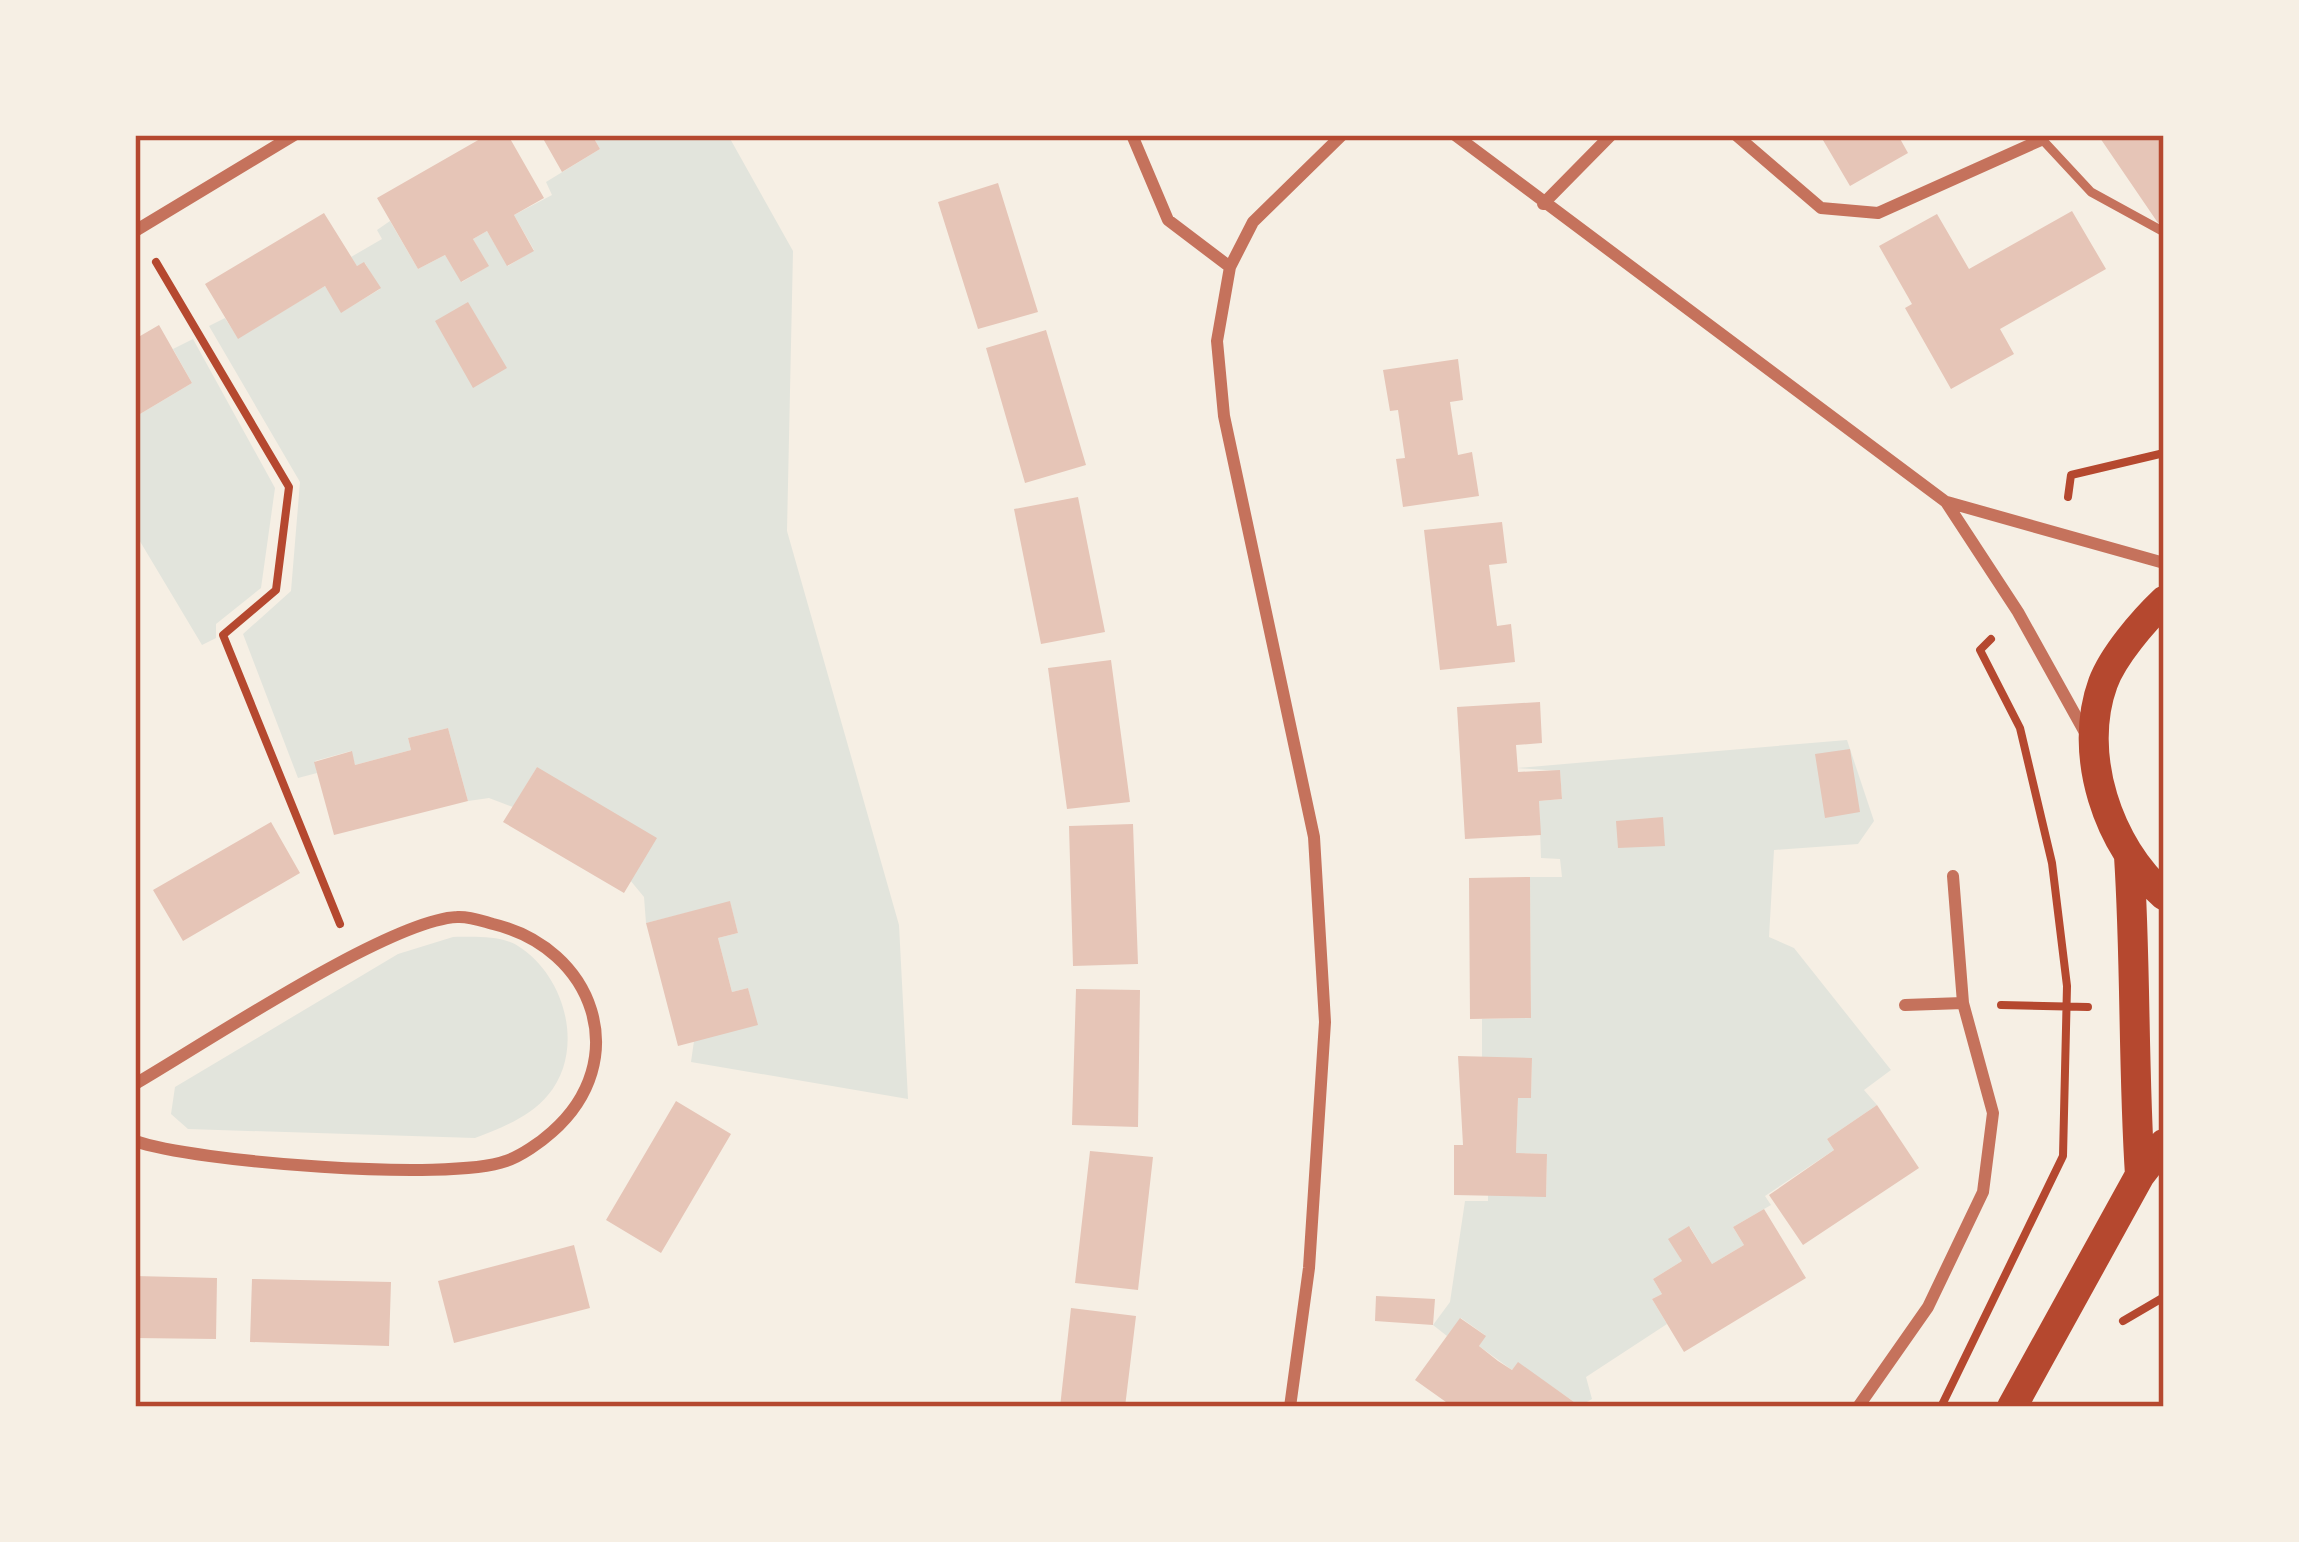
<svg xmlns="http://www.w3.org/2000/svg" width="2299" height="1542" viewBox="0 0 2299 1542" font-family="'Libre Baskerville',serif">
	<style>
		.green { fill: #e2e4dc }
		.building { fill: #e6c5b7 }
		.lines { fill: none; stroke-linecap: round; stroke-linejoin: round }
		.path { stroke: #b5482f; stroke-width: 8 }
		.service { stroke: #c5725c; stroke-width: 9 }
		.minor { stroke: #c5725c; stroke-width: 12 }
		.primary { stroke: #b5482f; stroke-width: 30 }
		.neatline { fill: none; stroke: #b5482f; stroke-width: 4.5 }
	</style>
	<rect width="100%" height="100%" fill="#f6efe4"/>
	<path class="green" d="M592 135H728L793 251 787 531 899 925 908 1099 691 1062 694 1041 757 1024 748 988 732 992 718 938 738 933 730 902 646 923 644 897 537 767 513 807 489 798 468 801 448 728 408 738 411 750 355 765 351 751 315 761 317 773 298 778 243 634 291 591 300 482 209 326 225 318 238 338 325 286 342 312 380 289 365 263 357 266 351 257 382 239 377 230 390 221 418 269 445 255 462 282 488 266 473 239 487 231 508 266 534 250 514 215 552 195 546 182 600 149Z
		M193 339 275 488 261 588 216 624V638L202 645 135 533V417L192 383 173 349Z
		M1847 740 1874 821 1858 844 1774 850 1769 937 1794 948 1891 1070 1864 1090 1877 1105 1827 1139 1834 1150 1765 1196 1771 1205 1733 1227 1744 1245 1712 1264 1690 1227 1669 1239 1682 1261 1653 1279 1662 1294 1652 1299 1667 1324 1586 1377 1592 1399 1580 1406 1518 1363 1512 1370 1479 1346 1485 1335 1461 1318 1447 1336 1433 1325 1450 1302 1465 1201H1488V1195L1546 1196 1547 1154 1516 1153 1518 1098 1531 1097 1532 1059 1482 1057V1019L1531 1018 1530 877H1562L1560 859 1541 858 1539 801 1562 799 1560 771 1517 768Z
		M453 937C473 937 501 935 518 946 565 975 586 1050 548 1095 531 1116 500 1129 475 1138L188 1129 171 1114 175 1087 398 954Z"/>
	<path class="building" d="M487 135H508L544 198 514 215 534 251 507 266 487 231 473 239 489 266 461 282 445 255 418 269 377 198Z
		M541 135H592L600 149 562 172Z
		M1820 135H1898L1908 153 1850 186Z
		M2098 135H2164V220L2158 223Z
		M998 183 1038 312 978 329 938 202Z
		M2072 211 2106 269 2000 329 2014 354 1951 389 1905 308 1912 304 1879 246 1937 214 1969 269Z
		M324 213 357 266 364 262 381 288 341 313 325 286 238 339 205 284Z
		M468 302 507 368 473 388 435 321Z
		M159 325 192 383 135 417V339Z
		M1046 330 1086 465 1025 483 986 348Z
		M1458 359 1463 400 1450 402 1458 455 1472 452 1479 496 1403 507 1396 459 1405 458 1398 410 1390 411 1383 370Z
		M1078 497 1105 632 1041 644 1014 509Z
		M1502 522 1507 563 1489 565 1497 626 1511 624 1515 662 1440 670 1424 530Z
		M1111 660 1130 802 1067 809 1048 668Z
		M1540 702 1542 743 1516 745 1518 772 1560 770 1562 799 1539 801 1541 835 1465 839 1457 707Z
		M448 728 468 801 334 835 314 762 352 751 355 765 411 750 408 738Z
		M1850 749 1860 812 1825 818 1815 754Z
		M537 767 657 838 624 893 503 822Z
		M1663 817 1665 846 1618 848 1616 821Z
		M271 822 300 873 183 941 153 890Z
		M1133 824 1138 964 1073 966 1069 826Z
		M1530 877 1531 1018 1470 1019 1469 878Z
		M730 901 738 933 718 938 732 992 748 988 758 1025 678 1046 646 923Z
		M1076 989 1140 990 1138 1127 1072 1125Z
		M1458 1056 1532 1058 1531 1098H1518L1516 1153 1547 1154 1546 1197 1454 1195V1145H1463Z
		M676 1101 731 1134 661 1253 606 1220Z
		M1877 1105 1919 1168 1803 1245 1769 1195 1834 1150 1827 1139Z
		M1090 1151 1153 1157 1138 1290 1075 1283Z
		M1764 1209 1806 1278 1684 1352 1652 1299 1662 1294 1653 1279 1682 1261 1668 1239 1689 1226 1712 1264 1744 1245 1733 1227Z
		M574 1245 590 1308 454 1343 438 1281Z
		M135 1276 217 1278 216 1339 135 1338Z
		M252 1279 391 1282 389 1346 250 1342Z
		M1376 1296 1435 1299 1433 1325 1375 1321Z
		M1071 1308 1136 1316 1125 1407H1060Z
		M1460 1318 1486 1336 1479 1346 1498 1361 1512 1370 1518 1362 1581 1407H1453L1415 1380Z"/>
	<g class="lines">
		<path class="path" d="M156 262 289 487 276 590 223 635 340 924
			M2068 497 2071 475 2164 453
			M2001 1005 2088 1007
			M2123 1321 2164 1297
			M1941 1407 2063 1156 2067 986 2052 863 2020 728 1980 650 1991 639"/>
		<path class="service" d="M2038 135 2091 192 2164 232"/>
		<path class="minor" d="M1132 135 1168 220 1230 267
			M1455 135 1946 502 2018 612 2087 736
			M1736 135 1821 208 1878 213 2041 140
			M1543 204 1611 135
			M135 231 294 135
			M1947 502 2164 563
			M1905 1005 1963 1003
			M135 1084C204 1044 389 920 457 917 469 916 482 921 493 924 594 948 634 1060 552 1132 541 1142 521 1156 506 1161 449 1182 194 1162 135 1141
			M1290 1407 1309 1268 1325 1022 1314 837 1224 416 1217 341 1230 267 1253 222 1342 135
			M1858 1407 1928 1307 1983 1192 1993 1113 1963 1003 1953 876"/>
		<path class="primary" d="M2164 601C2143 621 2113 656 2103 683 2077 754 2108 847 2164 895
			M2129 856C2136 963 2133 1069 2140 1175
			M2012 1407 2140 1175 2164 1144"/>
	</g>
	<rect width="2299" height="1542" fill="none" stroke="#f6efe4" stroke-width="276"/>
	<rect x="138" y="138" width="2023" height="1266" class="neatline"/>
</svg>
